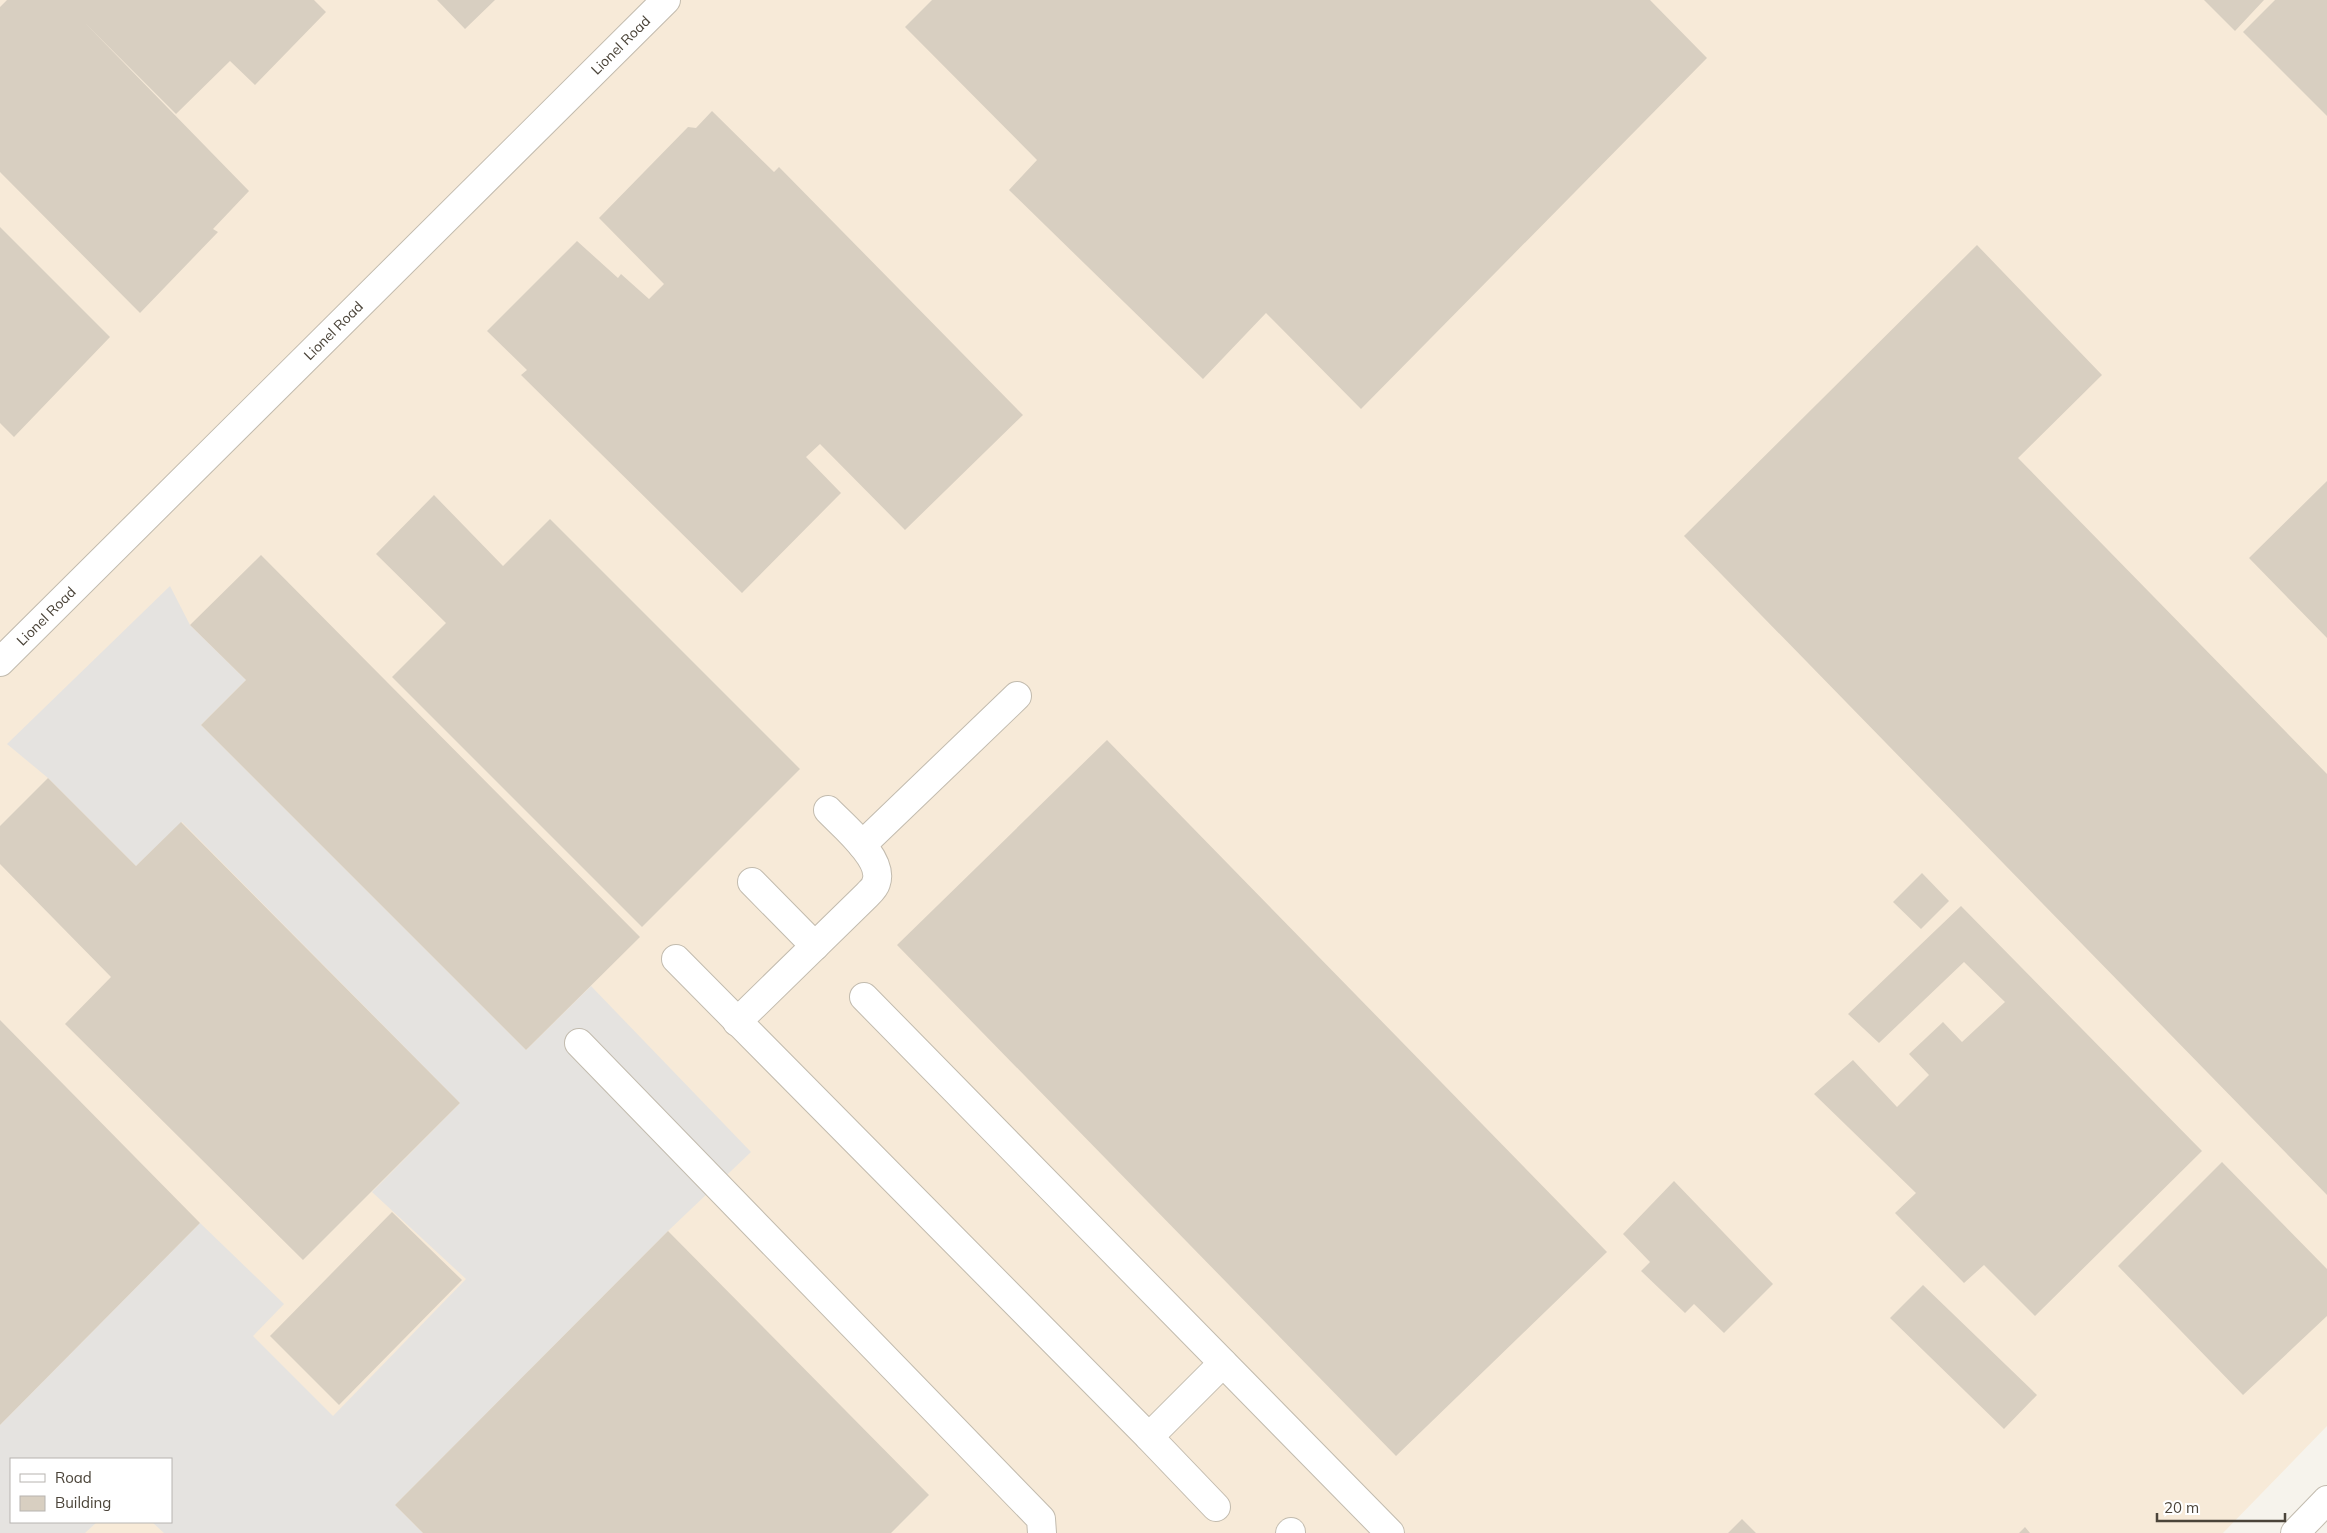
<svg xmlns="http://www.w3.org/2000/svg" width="2327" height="1533" viewBox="0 0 2327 1533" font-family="Mulish,sans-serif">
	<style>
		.commercial { fill: #f7ead8; fill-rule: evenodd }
		.parking { fill: #e5e3e0 }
		.building { fill: #d8cfc1 }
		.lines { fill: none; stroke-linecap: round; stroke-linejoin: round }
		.minor-casing { stroke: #c2bbae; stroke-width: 30 }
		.minor { stroke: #fff; stroke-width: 28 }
		.labels { text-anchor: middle; stroke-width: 4; stroke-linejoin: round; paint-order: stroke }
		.street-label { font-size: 14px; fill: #4b4439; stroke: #fff }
	</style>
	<rect width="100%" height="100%" fill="#f6f3ec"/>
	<path class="commercial" d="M0 0H2327V1426L2223 1533H0ZM11 1459H171V1522H11Z"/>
	<path class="parking" d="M170 586 190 625 246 680 201 725 526 1050 591 986 751 1152 668 1231 395 1505 423 1533H164L152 1522H171V1459H11V1522H97L85 1533H0V1425L200 1223 284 1304 253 1336 333 1416 466 1279 372 1192 460 1103 182 822 136 866 48 778 7 744Z"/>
	<path class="building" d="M7 0H314L326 12 255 85 230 61 176 114 85 23 249 191 213 229 218 232 140 313 0 172V7Z
		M437 0H495L465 29Z
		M932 0H1650L1707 58 1361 409 1266 313 1203 379 1009 190 1037 160 905 27Z
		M2204 0H2264L2235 31Z
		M2275 0H2327V116L2243 32Z
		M712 111 774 172 779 167 1023 415 905 530 820 444 806 457 841 493 742 593 521 375 527 370 487 331 577 241 618 278 621 274 649 299 664 284 599 218 688 127 696 128Z
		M0 227 110 337 14 437 0 423Z
		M1977 245 2102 375 2018 458 2327 774V1195L1684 536Z
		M2327 481V638L2249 558Z
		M434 495 503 566 550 519 800 769 642 927 392 677 446 623 376 554Z
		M261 555 640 937 526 1050 201 725 246 680 190 625Z
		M1107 740 1607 1252 1396 1456 897 945Z
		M48 778 136 866 181 822 460 1103 303 1260 65 1024 111 977 0 864V826Z
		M1922 873 1949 901 1921 929 1893 902Z
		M1961 906 2202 1151 2035 1316 1984 1265 1964 1283 1895 1213 1916 1193 1814 1094 1853 1060 1897 1107 1929 1075 1909 1054 1943 1022 1962 1042 2005 1002 1964 962 1879 1043 1848 1014Z
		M0 1020 200 1223 0 1425Z
		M2222 1162 2327 1269V1316L2243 1395 2118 1266Z
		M1674 1181 1773 1284 1724 1333 1694 1304 1685 1313 1641 1271 1650 1262 1623 1234Z
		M392 1212 462 1280 339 1405 270 1336Z
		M668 1231 929 1495 891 1533H423L395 1505Z
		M1923 1285 2037 1395 2004 1429 1890 1318Z
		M1742 1519 1756 1533H1728Z
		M2025 1527 2030 1533H2019Z"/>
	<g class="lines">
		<g class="minor-casing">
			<g id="minor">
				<path id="s1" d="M0 662 666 0"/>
				<path d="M862 845 1017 696"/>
				<path d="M752 882 815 946"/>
				<path d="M676 959 1149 1437 1223 1363"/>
				<path d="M864 997 1390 1533"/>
				<path d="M737 1022 867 895C870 892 875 887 876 883 885 859 842 825 828 810"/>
				<path d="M579 1043 1041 1519 1042 1533"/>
				<path d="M1149 1437 1216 1507"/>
				<path d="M1290 1533 1291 1532"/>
				<path d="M2295 1533 2327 1500"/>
			</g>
		</g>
		<use href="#minor" class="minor"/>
	</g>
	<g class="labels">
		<g class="street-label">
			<text dy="5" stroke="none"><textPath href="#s1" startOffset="875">Lionel Road</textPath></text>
			<text dy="5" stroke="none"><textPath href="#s1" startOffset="470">Lionel Road</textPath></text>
			<text dy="5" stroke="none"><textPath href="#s1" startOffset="65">Lionel Road</textPath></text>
		</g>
	</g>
	<rect x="10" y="1458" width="162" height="65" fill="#ffffff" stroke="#b7b4b0"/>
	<rect x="20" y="1474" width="25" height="8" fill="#ffffff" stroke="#b7b4b0"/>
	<text x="55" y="1483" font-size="15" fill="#4b4439">Road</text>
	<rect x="20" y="1496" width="25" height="15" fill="#d8cfc1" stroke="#b7b4b0"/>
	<text x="55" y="1508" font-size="15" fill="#4b4439">Building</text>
	<path d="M2157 1513v8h128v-8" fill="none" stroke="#4b4439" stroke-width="2.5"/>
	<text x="2164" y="1513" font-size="15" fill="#4b4439" stroke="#ffffff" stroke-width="4" paint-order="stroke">20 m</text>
</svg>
